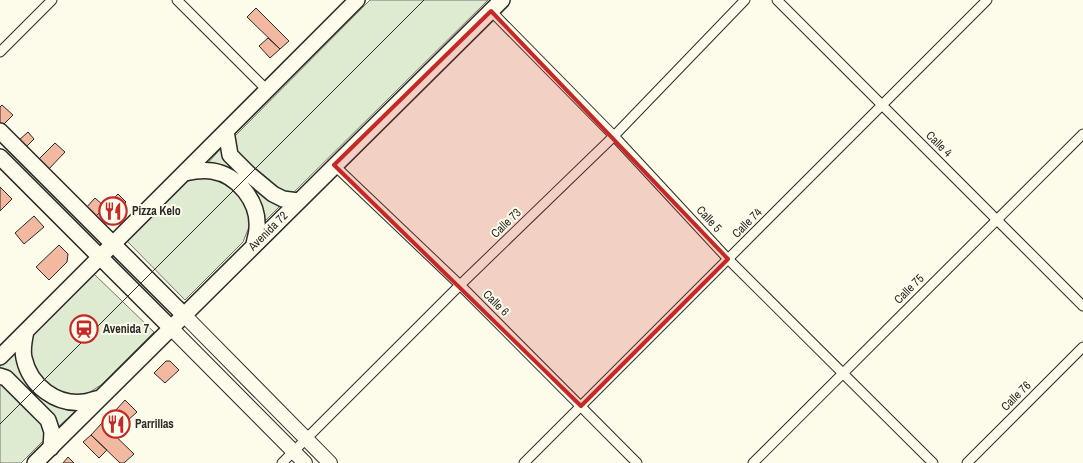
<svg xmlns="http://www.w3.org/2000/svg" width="1083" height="463" viewBox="0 0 1083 463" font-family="'Archivo Narrow',sans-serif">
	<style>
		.green { fill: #deebd1; stroke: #74746e }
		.building { fill: #f2b8a0; stroke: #2b2b2b }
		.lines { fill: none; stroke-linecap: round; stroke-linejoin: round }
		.minor-casing { stroke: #2b2b2b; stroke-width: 11 }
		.secondary-casing { stroke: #2b2b2b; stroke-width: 16 }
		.primary-casing { stroke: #2b2b2b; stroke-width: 18 }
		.trunk-casing { stroke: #2b2b2b; stroke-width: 18 }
		.minor { stroke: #fdfbea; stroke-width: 9 }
		.secondary { stroke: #fdfbea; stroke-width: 14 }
		.primary { stroke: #fdfbea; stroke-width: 15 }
		.trunk { stroke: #fdfbea; stroke-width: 15 }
		.tram { stroke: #2b2b2b; stroke-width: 1 }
		.marked { fill: #c62828; fill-opacity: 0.2; stroke: #c62828; stroke-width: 4; stroke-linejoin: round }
		.labels { text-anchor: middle; stroke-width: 4; stroke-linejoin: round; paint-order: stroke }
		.street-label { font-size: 12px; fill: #2b2b2b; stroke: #fdfbea }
		.poi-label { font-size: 12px; font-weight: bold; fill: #2b2b2b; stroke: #fdfbea; text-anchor: start }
	</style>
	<rect width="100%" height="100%" fill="#fdfbea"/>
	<path class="green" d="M370 0H488L293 193 284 195 235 153 234 143 235 136Z
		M224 145 281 205 264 222C263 214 262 206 259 199 251 178 229 164 207 164Z
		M198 177 220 178 240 192 250 214 249 227 243 242 185 300 126 240 188 181Z
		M93 273 154 332 101 385 90 392 76 395 62 392 47 384 35 372 28 357 29 344 35 329Z
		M16 349 18 366 27 382 78 409 57 428 0 369V365Z
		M0 379 46 424 45 439 21 463H0Z"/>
	<path class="building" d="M256 8 289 41 280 49 247 17Z
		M268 38 280 49 270 58 259 46Z
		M2 105 13 115 2 126 0 125V107Z
		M28 132 34 139 25 148 18 141Z
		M55 143 65 152 47 171 37 161Z
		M0 187 12 199 0 211Z
		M118 194 126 202 105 223H99L94 218Z
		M95 198 105 207 94 218 85 209Z
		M34 216 44 227 24 244 15 233Z
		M59 245 68 254 67 262 49 280 36 267Z
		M166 361H170L179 370 165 383 154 373Z
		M125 400 137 412 126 422 115 411Z
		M115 411 130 425 118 438 102 423Z
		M102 423 134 454 124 463H120L91 435Z
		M91 435 107 450 99 458 83 442Z
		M68 457 74 463H63Z"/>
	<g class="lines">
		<g class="minor-casing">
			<path id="minor" d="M177 0 267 90
				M777 0 1083 306
				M491 11 614 136 728 259 933 463
				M0 52 52 0
				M334 165 460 285 637 463
				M282 463 460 285 614 136 745 0
				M524 463 987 0
				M753 463 1083 134
				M967 463 1083 347"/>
		</g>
		<g class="secondary-casing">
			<path id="secondary" d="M184 315 330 463
				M171 328 305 463"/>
		</g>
		<g class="primary-casing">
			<path id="primary" d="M0 131 184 315
				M0 157 171 328"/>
		</g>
		<g class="trunk-casing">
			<path id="trunk" d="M226 131 230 155 249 174 273 194 283 199 298 201
				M185 173C194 171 203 170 212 171 238 175 259 202 257 228 257 233 255 239 254 244
				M26 331C24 340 22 349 24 358 30 386 57 406 85 402 90 401 95 399 100 398
				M0 357 357 0
				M0 376 6 378 48 420 52 432 51 448
				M35 463 502 0"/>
		</g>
		<use href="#minor" class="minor"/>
		<use href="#secondary" class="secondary"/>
		<use href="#primary" class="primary"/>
		<use href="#trunk" class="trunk"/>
		<path class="tram" d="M0 424 424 0"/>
	</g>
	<path class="marked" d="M491 11 728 259 581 406 334 165Z"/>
	<defs>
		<g id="restaurant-ring" transform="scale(1.4375)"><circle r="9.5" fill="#fdfbea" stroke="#c62828" stroke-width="1.5"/><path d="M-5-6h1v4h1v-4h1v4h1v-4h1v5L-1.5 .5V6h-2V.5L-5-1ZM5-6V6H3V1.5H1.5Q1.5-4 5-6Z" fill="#c62828"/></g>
		<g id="station-ring" transform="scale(1.4375)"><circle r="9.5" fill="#fdfbea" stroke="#c62828" stroke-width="1.5"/><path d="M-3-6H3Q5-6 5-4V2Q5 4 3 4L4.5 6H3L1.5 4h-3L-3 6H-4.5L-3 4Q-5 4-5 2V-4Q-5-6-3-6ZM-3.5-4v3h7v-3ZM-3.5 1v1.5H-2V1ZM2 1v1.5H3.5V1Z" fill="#c62828"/></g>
	</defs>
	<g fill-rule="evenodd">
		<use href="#restaurant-ring" x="113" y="211"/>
		<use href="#station-ring" x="84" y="329"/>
		<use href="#restaurant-ring" x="116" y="424"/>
	</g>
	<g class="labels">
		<g class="street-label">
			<text transform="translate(939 144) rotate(45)" y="4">Calle 4</text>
			<text transform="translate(709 219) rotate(47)" y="4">Calle 5</text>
			<text transform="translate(506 223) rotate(-44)" y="4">Calle 73</text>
			<text transform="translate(747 223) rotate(-45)" y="4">Calle 74</text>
			<text transform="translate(268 231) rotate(-45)" y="4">Avenida 72</text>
			<text transform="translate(909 289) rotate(-45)" y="4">Calle 75</text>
			<text transform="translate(496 303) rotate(45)" y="4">Calle 6</text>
			<text transform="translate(1016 396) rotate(-45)" y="4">Calle 76</text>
		</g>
		<g class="poi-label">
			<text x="132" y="215">Pizza Kelo</text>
			<text x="103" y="333">Avenida 7</text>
			<text x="135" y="428">Parrillas</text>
		</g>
	</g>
</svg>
